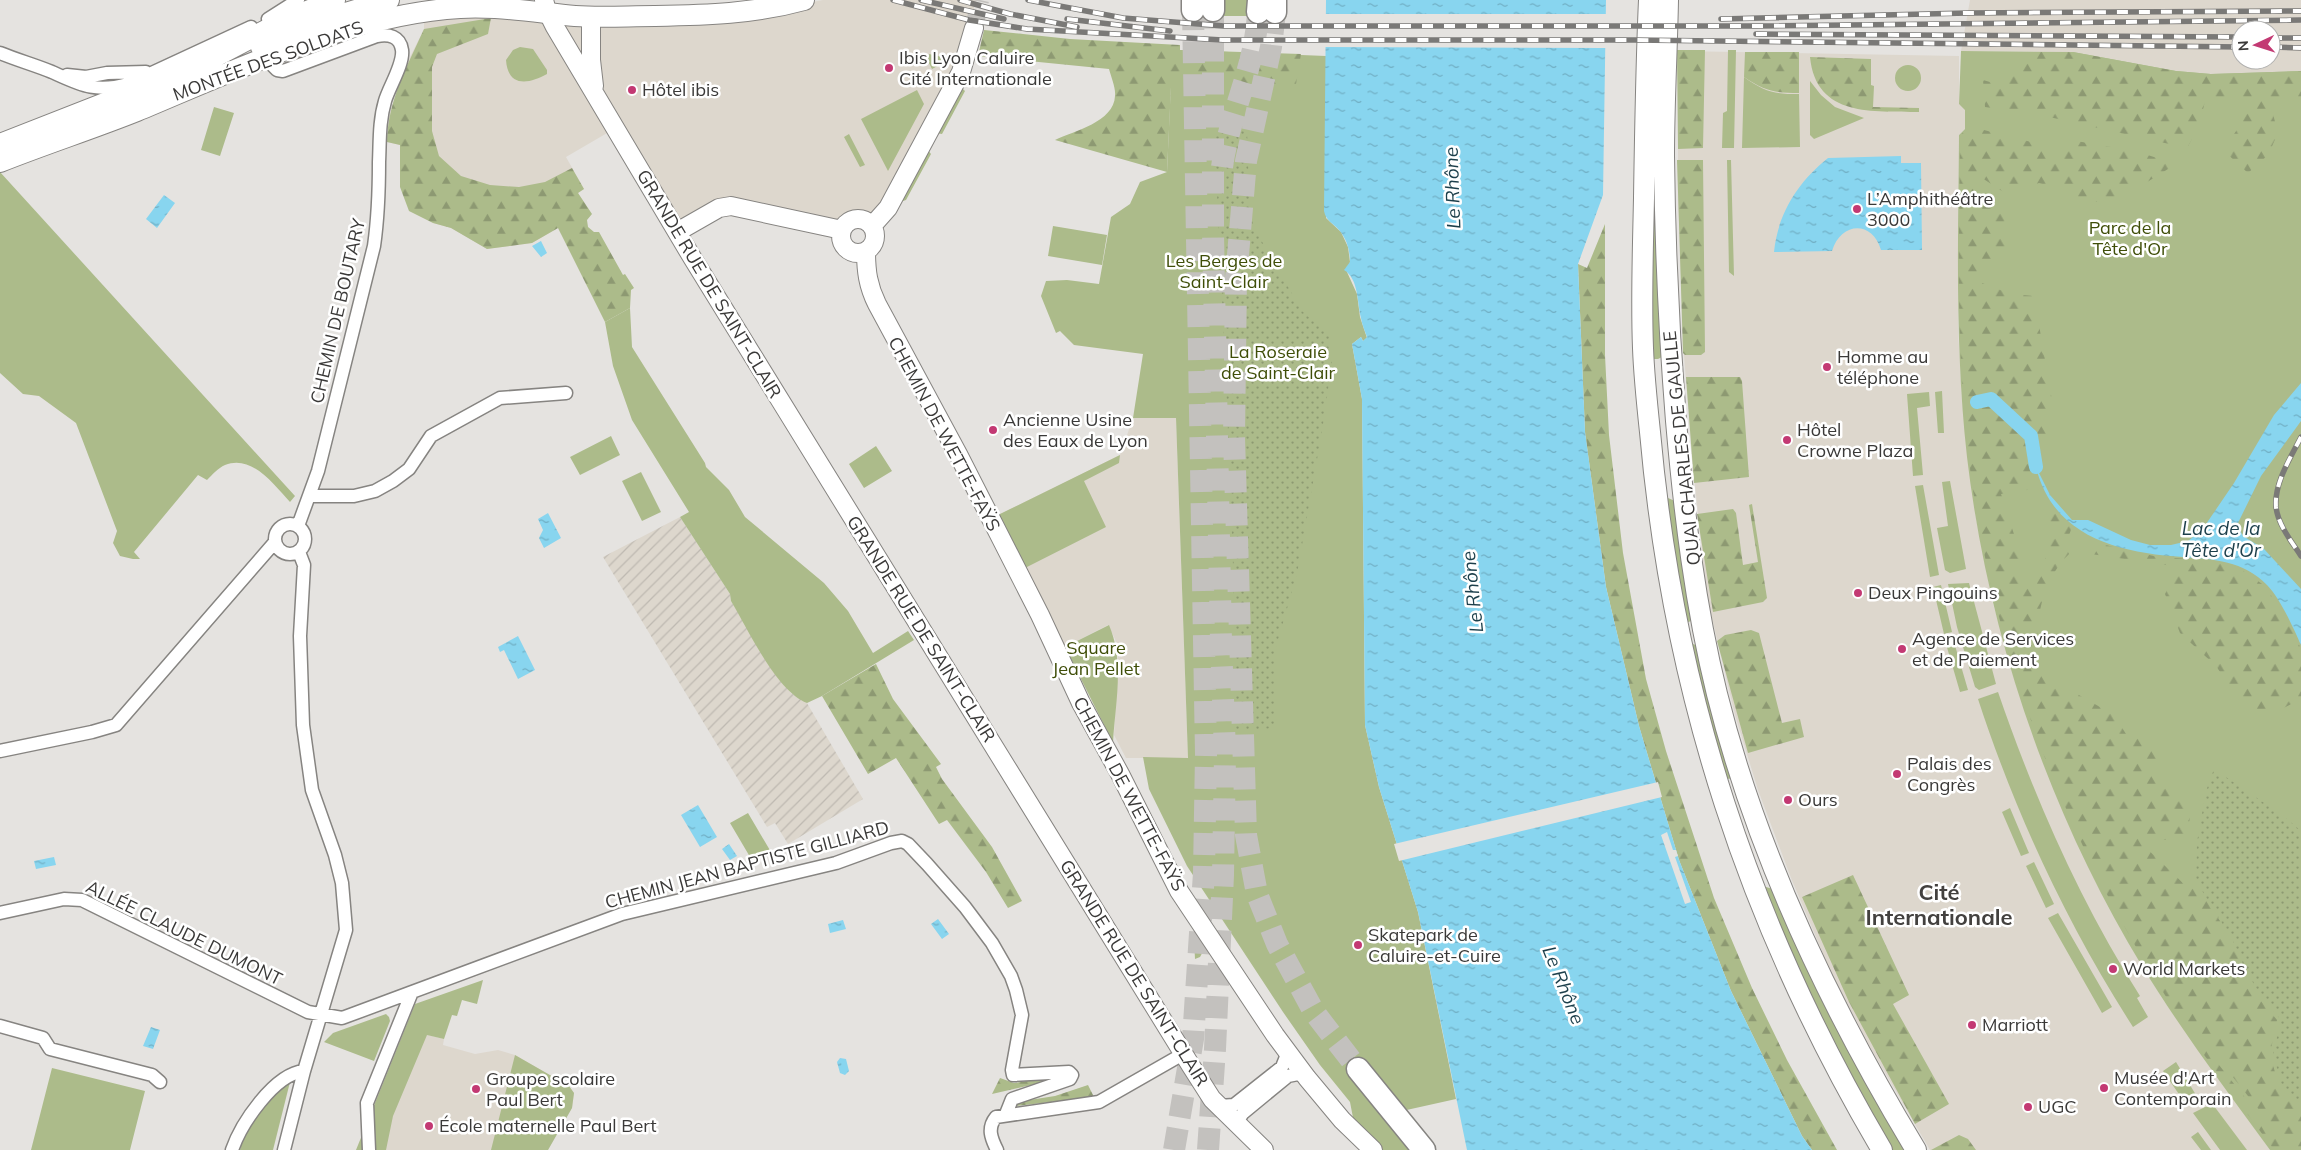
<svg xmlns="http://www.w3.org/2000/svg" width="2301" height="1150" viewBox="0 0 2301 1150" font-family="Mulish,sans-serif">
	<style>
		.built { fill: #ddd7cd; fill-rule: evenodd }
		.industrial { fill: url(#industrial-furrows) }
		.green { fill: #acbb8a }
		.forest { fill: url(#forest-firs) }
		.garden { fill: url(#garden-dots) }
		.water { fill: url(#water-ripples) }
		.pier { fill: #e5e3e0 }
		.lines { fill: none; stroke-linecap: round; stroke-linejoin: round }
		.canal { stroke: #88d5ef; stroke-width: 14 }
		.secondary-tunnel { stroke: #c3c1be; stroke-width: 18; stroke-dasharray: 18 9; stroke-linecap: butt }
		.highway-tunnel { stroke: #c3c1be; stroke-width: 22; stroke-dasharray: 22 11; stroke-linecap: butt }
		.street-casing { stroke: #868481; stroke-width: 15 }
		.secondary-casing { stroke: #868481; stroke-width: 20 }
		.primary-casing { stroke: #868481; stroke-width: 22 }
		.highway-casing { stroke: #868481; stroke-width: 25 }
		.street { stroke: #fff; stroke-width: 12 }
		.secondary { stroke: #fff; stroke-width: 18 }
		.primary { stroke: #fff; stroke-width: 20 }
		.highway { stroke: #fff; stroke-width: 22 }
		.rail-casing { stroke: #7a7977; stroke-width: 5.5 }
		.rail { stroke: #fff; stroke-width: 4; stroke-dasharray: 11; stroke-linecap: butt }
		.poi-dot { fill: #c33973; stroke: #fff; stroke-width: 2 }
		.labels { text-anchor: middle; stroke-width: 5; stroke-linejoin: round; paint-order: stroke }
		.poi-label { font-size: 18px; fill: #3a3938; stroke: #fff; text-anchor: start }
		.street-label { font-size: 18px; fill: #3a3938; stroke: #fff }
		.park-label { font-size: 18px; fill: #3f4e08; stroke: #fff }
		.water-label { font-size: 19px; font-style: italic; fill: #1c3f4b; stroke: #fff }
		.district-label { font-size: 22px; font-weight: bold; fill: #43413f; stroke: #fff }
	</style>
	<defs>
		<pattern id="industrial-furrows" width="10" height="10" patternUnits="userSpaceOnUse" patternTransform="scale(1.25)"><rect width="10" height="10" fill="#ddd7cd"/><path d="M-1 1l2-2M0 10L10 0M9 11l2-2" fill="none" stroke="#beb9b1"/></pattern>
		<pattern id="forest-firs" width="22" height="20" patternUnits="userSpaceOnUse" patternTransform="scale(1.25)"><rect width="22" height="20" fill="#acbb8a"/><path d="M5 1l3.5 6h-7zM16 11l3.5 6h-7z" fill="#8d9972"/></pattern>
		<pattern id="garden-dots" width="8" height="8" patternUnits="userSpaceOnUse" patternTransform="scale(1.25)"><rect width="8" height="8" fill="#acbb8a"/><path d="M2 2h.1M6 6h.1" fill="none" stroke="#8d9972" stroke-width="1.8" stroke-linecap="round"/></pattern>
		<pattern id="water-ripples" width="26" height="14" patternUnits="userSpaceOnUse" patternTransform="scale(1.25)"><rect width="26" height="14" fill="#88d5ef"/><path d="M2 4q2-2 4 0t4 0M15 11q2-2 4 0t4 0" fill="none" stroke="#70aec3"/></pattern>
	</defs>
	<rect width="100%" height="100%" fill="#e5e3e0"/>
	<path class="built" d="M823 0H976L965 45 886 207 867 219 858 218 844 223 743 204 674 231 614 129 566 157 584 189 578 193 586 205 567 223 532 243 487 249 451 228 433 223 400 185V145L387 142 389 116 406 65 424 29V14L781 8Z
		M1970 0H2301V71L2211 74 2176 71 2073 52 1961 51ZM2241 30H2271V60H2241Z
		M1678 51 1959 56V104L1965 109V129L1959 135 1958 219V329L1962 401 1976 518 1993 604 2031 727 2065 814 2097 884 2127 940 2164 1001 2270 1150H1930L1870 1047 1830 970 1791 878 1758 790 1735 715 1707 597 1695 486 1684 356 1678 195Z
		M1133 418H1176L1188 758H1126L1114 735 1118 655 1115 639 1108 625 1065 647 998 515 1120 455Z
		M405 1029 444 1039 443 1045 475 1054 498 1050 515 1055 569 1086 574 1093 572 1108 548 1150H373Z"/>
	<path class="industrial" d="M680 517 730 594 731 601 791 693 807 703 863 799 788 844 775 823 767 827 603 557Z"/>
	<path class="green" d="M1223 0H1252V16H1223Z
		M1180 45V50L1326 56V218L1341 232 1348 247 1350 262 1347 272 1357 294 1360 317 1367 338 1363 341 1361 337 1352 344 1362 399 1365 725 1379 787 1418 912 1456 1099 1402 1111 1412 1150H1382L1355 1128 1350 1102 1320 1065 1283 1012 1187 866 1149 789 1143 757 1188 758 1176 418H1133L1143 354 1074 345 1060 331 1056 333 1041 296 1046 281 1067 280 1099 284 1111 217 1130 204 1140 182 1167 172 1172 60Z
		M520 47 533 49 547 70V74C529 84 508 88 506 60L513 50Z
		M1728 50H1736L1734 148H1722L1723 113 1727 111Z
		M1961 51 2073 52 2176 71 2211 74 2301 71V1150H2270C2226 1090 2181 1030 2142 966 2049 813 1988 635 1967 457 1955 350 1958 243 1959 135L1965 129V110L1959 104Z
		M929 54 947 58 945 62 932 69 927 59Z
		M1895 78a13 13 0 1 1 26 0a13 13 0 1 1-26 0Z
		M1744 77C1765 92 1774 94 1799 94L1800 147 1742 148Z
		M1810 81 1821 95 1835 107 1864 118 1814 139 1810 135Z
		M960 86 965 91 942 134 936 133Z
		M917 90 924 104 888 171 861 119Z
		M214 107 234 113 220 156 201 150Z
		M849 134 865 165 860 167 844 137Z
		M927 149 931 154 906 200 903 201 900 199Z
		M1727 160H1731L1734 276 1729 272Z
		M1653 162 1657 163 1662 357 1658 359H1654L1652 355 1650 291Z
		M0 172 295 496 290 502C274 485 252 454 225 465 218 468 212 475 207 480L198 475 134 552 140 559H133L120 556 113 543 117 531 76 423 39 396 23 394 0 373Z
		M1053 226 1107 235 1102 265 1048 256Z
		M630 308 632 347 705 463 706 467 729 490 745 517 824 583 848 611 873 653 908 631 914 640 822 696 807 703C776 691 748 629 731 601L730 594 680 517 689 512 632 420 613 366 605 322Z
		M1942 391 1944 433H1938L1935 392Z
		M1929 392 1930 406 1917 408 1923 475 1913 476 1907 394Z
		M611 436 620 455 580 475 570 457Z
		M876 446 892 471 864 488 849 464Z
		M1120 455 1119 463 1084 481 1106 527 1025 568 998 515Z
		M641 472 661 512 642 521 622 481Z
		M1950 481 1966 569 1950 573 1945 570 1937 528 1948 526 1942 482Z
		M1923 485 1939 575 1930 577 1915 486Z
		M1668 498 1675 501 1691 621 1686 623 1666 500Z
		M1969 583 1996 684 1979 690 1975 687 1957 627 1948 584Z
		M1941 585 1952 632 1944 634 1933 587Z
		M1109 625C1125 662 1115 704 1113 743L1065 647Z
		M1954 642 1968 690 1960 692 1946 644Z
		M1693 644 1698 646 1732 777 1729 779 1724 777 1691 645Z
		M1998 692C2035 799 2079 900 2140 996L2137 998 2148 1017 2133 1027C2067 924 2016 815 1978 699Z
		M2010 808 2029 853 2021 856 2002 812Z
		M748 813 771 852 753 862 730 823Z
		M2034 862 2054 904 2046 908 2026 866Z
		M1766 887 1773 889 1906 1150H1891L1849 1080 1764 891Z
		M2058 913 2112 1007 2102 1013 2048 918Z
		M1194 939 1206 946 1200 957 1195 959Z
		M483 980 477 1004 462 1000 457 1016 452 1015 444 1039 427 1035 393 1116 386 1150H356L415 1004Z
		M386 1014 389 1017 390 1021 374 1061 324 1042 333 1033Z
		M515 1055 569 1086 574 1093 572 1108 548 1150H491Z
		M2176 1062 2196 1095 2185 1103 2163 1071Z
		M52 1068 145 1091 130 1150H31Z
		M287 1081 290 1082 273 1150H240C245 1123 270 1101 287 1081Z
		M2214 1106 2247 1150H2220L2193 1113 2205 1107Z
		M2198 1132 2211 1150H2201L2191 1137Z"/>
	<path class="forest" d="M491 18 488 34 437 54 432 67V131L439 156 461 176 490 185 519 187 545 182 572 168 584 189 578 193 592 214 587 220 588 227 594 232H599L623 275 625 274 634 288 631 290 630 308 605 322 558 228 532 243 487 249 451 228 433 223 409 211 400 187V145L387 142C388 100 407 67 424 29Z
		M984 30 1070 39 1180 45V50L1301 54 1296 84 1171 87 1167 172 1055 140C1074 131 1114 122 1115 96 1116 88 1111 77 1109 69L978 56Z
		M1677 50H1705L1703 148 1678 149Z
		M1745 52H1799V93C1774 93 1765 91 1744 77Z
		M2026 52H2073L2176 71 2211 74 2301 71V97L2269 99 2278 133 2268 155 2248 173 2223 150 2243 121 2241 98 2206 97 2199 126 2187 148 2036 114 1985 107 1983 80 1997 84Z
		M1810 57 1871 59V85L1874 86 1873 107 1919 108V112C1874 111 1816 118 1810 57Z
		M1980 129 2043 145 2062 159 2076 141 2135 151 2176 164 2128 194 2118 207 2110 209 2103 202H2076L2053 187 2039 183 2025 189 2014 199 1976 174V182L2004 213 2007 248 1995 263 1979 266 1982 283 2011 294 2034 296 2053 406 2046 437 2027 490 2001 494 2023 562 2022 586 2036 584 2050 546 2047 511 2054 509 2072 527 2065 546 2069 554C2039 583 2031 635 2042 674L2114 715 2126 734 2147 738 2160 747 2155 774 2191 809 2187 838 2140 842 2186 886 2197 884 2233 942 2242 968 2257 996 2277 1020 2270 1054 2279 1087 2301 1111V1150H2291L2205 1042H2196C2073 863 1987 651 1966 433 1956 334 1959 235 1960 136L1964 131 1978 135Z
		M1677 160H1703L1705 352 1701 355H1685L1683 353Z
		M1605 224V355L1609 435 1623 553 1646 679 1666 751 1714 898 1752 988 1787 1060 1837 1150H1812L1802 1136 1731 991 1679 860 1639 726 1606 587 1585 432 1578 264 1587 268Z
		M1686 377H1740L1742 381 1749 477 1694 483Z
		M1752 504 1767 598 1763 602 1713 612 1697 514 1733 509 1736 513 1743 565 1758 562 1749 505Z
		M2091 540 2101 544 2158 557 2208 560 2227 563 2242 570 2265 586 2290 625 2301 649V699L2266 717 2255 720 2248 713 2216 666 2180 633 2165 594 2179 567 2091 554Z
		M1751 630 1759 633 1782 723 1800 719 1804 737 1748 753 1717 641 1725 635Z
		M876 664 893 699 941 764 936 767 942 779 992 847 1022 901 1008 908 986 872 947 820 939 824 896 758 868 774 822 696Z
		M1853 875 1909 995 1893 1004 1949 1104 1915 1124 1849 1002 1802 897Z
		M2203 1045 2287 1150H2274L2199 1048Z
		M1059 1076 1061 1078 992 1094 1000 1078 1014 1083Z
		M1088 1085 1094 1097 1015 1106 1016 1102 1055 1096Z
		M1959 1135 1968 1139 1976 1150H1931Z"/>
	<path class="garden" d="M1247 129 1249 192 1253 226 1302 311 1329 335 1332 363 1322 431 1297 574 1276 647 1275 728 1236 731C1235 530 1223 330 1214 130Z
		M2214 769 2285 817 2301 831V1107L2282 1086 2273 1054 2281 1020 2261 996 2246 971 2233 941 2196 881 2197 842 2206 791Z"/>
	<path class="water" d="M1326 0H1606L1603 195 1578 264 1585 432 1606 587 1639 726 1679 860 1731 991 1802 1136 1812 1150H1467L1418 912 1379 787 1365 725 1362 399 1352 344 1361 337 1363 341 1367 337C1365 331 1362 325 1361 318 1357 303 1359 279 1344 270L1350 262C1350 251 1347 239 1339 230 1333 223 1326 221 1324 211Z
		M1901 156V163H1921L1922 250H1881C1872 220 1841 222 1832 251L1774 252C1778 213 1798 182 1828 158Z
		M164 195 175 203 157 228 146 219Z
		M541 241 547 253 541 257 532 246Z
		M2301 383V421L2261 476 2237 525 2243 536 2264 549 2301 589V645C2294 629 2280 598 2267 585 2244 561 2213 559 2183 557 2119 553 2053 537 2036 467L2050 495 2072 520H2088L2131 540 2150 545H2171L2188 541 2202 530 2234 483 2274 415Z
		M548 513 561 538 544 548 539 538 543 530 538 519Z
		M518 636 535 670 518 679 504 650 500 652 498 647Z
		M698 805 717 837 700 847 681 815Z
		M729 844 737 856 730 860 722 849Z
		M54 857 56 865 36 869 34 861Z
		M938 919 949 934 942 939 931 924Z
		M843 920 846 929 830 933 828 924Z
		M151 1027 160 1030 153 1049 143 1046Z
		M840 1058 846 1059 849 1071 845 1075 840 1073 837 1062Z"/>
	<path class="pier" d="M1323 14H1608V48L1323 47Z
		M1658 782 1662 797 1399 861 1394 844Z
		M1667 832 1673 850H1676L1678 856 1675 857 1691 902 1685 904 1661 835Z"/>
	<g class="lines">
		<path class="canal" d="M1977 402 1991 399 2031 436 2036 467"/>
		<path class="secondary-tunnel" d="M974 28 980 0"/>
		<path class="highway-tunnel" d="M1275 12 1271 47 1246 161 1236 278 1234 437 1246 835 1257 894 1277 944 1314 1012 1358 1069
			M1222 167C1229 115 1256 65 1258 12
			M1174 1150 1193 1039 1204 873 1206 754 1193 10
			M1208 1150 1215 1049 1223 875 1225 754 1221 643 1213 233V10"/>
		<g class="street-casing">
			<path id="street" d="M268 19 298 0
				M0 53C17 60 35 65 52 72 81 85 95 93 128 84L251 27
				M273 56V66L277 70 283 71 377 36C389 34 400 36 402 50 404 64 389 87 385 101 379 121 380 141 379 162 379 190 378 218 374 246L318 471 298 526
				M67 75 86 77 107 73 146 72
				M309 496H354L375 491 393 481 409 469 431 436 500 398 566 393
				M275 539a15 15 0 1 1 30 0a15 15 0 1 1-30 0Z
				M0 751 92 732 116 725 275 542
				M0 913 64 899 82 900 308 1012 342 1018 622 914 836 863 891 843 902 841 908 844 927 864 965 907 992 943 1011 976 1016 990 1022 1015 1012 1070 1013 1075 1069 1072 1072 1075 1070 1079 1012 1099 1006 1114
				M0 1026 43 1038 50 1049 152 1075 160 1082
				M1219 1106 1234 1105 1282 1067 1286 1057 1285 1049
				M1238 1125V1120L1243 1113 1288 1076 1298 1074 1307 1078
				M232 1150C241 1124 274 1074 304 1071
				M284 1150 304 1071 346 930 342 883 335 855 312 790 303 725 300 636 304 565 299 552
				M369 1150 367 1103 412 992
				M997 1150C991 1138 987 1128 996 1117L1099 1102 1183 1054"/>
		</g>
		<g class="secondary-casing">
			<path id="secondary" d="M544 0 547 11 555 27 693 259 1191 1066 1212 1099 1264 1150
				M591 16V60L594 86
				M841 236a17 17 0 1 1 34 0a17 17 0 1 1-34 0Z
				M872 226 888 208 961 72 974 28
				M677 232 719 208 731 206 842 230
				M866 251C866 271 868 286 877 304L959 456 1040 615 1081 703 1120 774 1179 891 1275 1035 1307 1078 1342 1120 1373 1150"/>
		</g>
		<g class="primary-casing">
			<path id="primary" d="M1649 0C1646 66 1645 132 1644 198 1643 248 1641 298 1643 348 1644 376 1647 404 1650 432 1673 692 1749 925 1882 1150
				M1668 0C1667 52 1664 104 1664 156 1665 245 1669 333 1676 421 1684 513 1695 605 1717 694 1757 855 1831 1009 1916 1150
				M261 47 329 18 389 0
				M0 144 143 88 213 58 287 19 335 0
				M0 162C45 144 92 129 137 111 233 71 342 19 446 9 489 4 532 12 575 16 602 18 628 16 655 16 707 15 753 14 804 0"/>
		</g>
		<g class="highway-casing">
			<path id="highway" d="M1193 10V0
				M1213 10V0
				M1258 12 1259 0
				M1275 12V0
				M1358 1069 1424 1150"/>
		</g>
		<use href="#street" class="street"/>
		<use href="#secondary" class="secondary"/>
		<use href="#primary" class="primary"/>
		<use href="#highway" class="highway"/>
		<g class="rail-casing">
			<path id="rail" d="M893 0 969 20 1027 29 1223 40H1634L2241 47
				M921 0 1004 19
				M960 0 1010 14 1077 27
				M1028 0 1123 18 1224 26H1756L2301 20
				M1067 19 1170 31
				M1721 19 1968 13 2301 11
				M1756 34 2241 37
				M2271 38H2301
				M2271 47 2301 48
				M2301 437C2291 457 2274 483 2276 507 2278 525 2292 542 2301 556"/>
		</g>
		<use href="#rail" class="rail"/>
	</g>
	<g class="poi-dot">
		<circle cx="889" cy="68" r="5"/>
		<circle cx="632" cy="90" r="5"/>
		<circle cx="1857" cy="209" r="5"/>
		<circle cx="1827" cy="367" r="5"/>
		<circle cx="993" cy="430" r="5"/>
		<circle cx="1787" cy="440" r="5"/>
		<circle cx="1858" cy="593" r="5"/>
		<circle cx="1902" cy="649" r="5"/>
		<circle cx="1897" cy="774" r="5"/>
		<circle cx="1788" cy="800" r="5"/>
		<circle cx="1358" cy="945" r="5"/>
		<circle cx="2113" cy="969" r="5"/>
		<circle cx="1972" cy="1025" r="5"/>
		<circle cx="2104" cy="1088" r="5"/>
		<circle cx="476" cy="1089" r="5"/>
		<circle cx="2028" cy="1107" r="5"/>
		<circle cx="429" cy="1126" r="5"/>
	</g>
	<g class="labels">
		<g class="poi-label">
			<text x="899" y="64">Ibis Lyon Caluire<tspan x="899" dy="21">Cité Internationale</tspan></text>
			<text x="642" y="96">Hôtel ibis</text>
			<text x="1867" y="205">L’Amphithéâtre<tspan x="1867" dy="21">3000</tspan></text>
			<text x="1837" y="363">Homme au<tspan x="1837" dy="21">téléphone</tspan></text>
			<text x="1003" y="426">Ancienne Usine<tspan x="1003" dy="21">des Eaux de Lyon</tspan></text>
			<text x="1797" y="436">Hôtel<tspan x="1797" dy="21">Crowne Plaza</tspan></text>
			<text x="1868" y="599">Deux Pingouins</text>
			<text x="1912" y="645">Agence de Services<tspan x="1912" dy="21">et de Paiement</tspan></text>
			<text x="1907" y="770">Palais des<tspan x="1907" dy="21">Congrès</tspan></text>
			<text x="1798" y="806">Ours</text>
			<text x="1368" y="941">Skatepark de<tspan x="1368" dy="21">Caluire-et-Cuire</tspan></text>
			<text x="2123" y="975">World Markets</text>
			<text x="1982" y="1031">Marriott</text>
			<text x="2114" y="1084">Musée d'Art<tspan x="2114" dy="21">Contemporain</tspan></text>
			<text x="486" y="1085">Groupe scolaire<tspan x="486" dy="21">Paul Bert</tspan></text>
			<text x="2038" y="1113">UGC</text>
			<text x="439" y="1132">École maternelle Paul Bert</text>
		</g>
		<g class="street-label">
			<text transform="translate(268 61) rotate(-20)" y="6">MONTÉE DES SOLDATS</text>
			<text transform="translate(709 284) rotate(59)" y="6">GRANDE RUE DE SAINT-CLAIR</text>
			<text transform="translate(338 311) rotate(-77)" y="6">CHEMIN DE BOUTARY</text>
			<text transform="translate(944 434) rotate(62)" y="6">CHEMIN DE WETTE-FAŸS</text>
			<text transform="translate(1682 448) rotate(-96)" y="6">QUAI CHARLES DE GAULLE</text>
			<text transform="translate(921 629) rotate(58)" y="6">GRANDE RUE DE SAINT-CLAIR</text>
			<text transform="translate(1129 794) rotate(62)" y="6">CHEMIN DE WETTE-FAŸS</text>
			<text transform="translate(747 865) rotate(-15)" y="6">CHEMIN JEAN BAPTISTE GILLIARD</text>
			<text transform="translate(184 933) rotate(26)" y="6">ALLÉE CLAUDE DUMONT</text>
			<text transform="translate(1134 973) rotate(58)" y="6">GRANDE RUE DE SAINT-CLAIR</text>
		</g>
		<g class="park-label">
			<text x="2130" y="234">Parc de la<tspan x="2130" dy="21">Tête d'Or</tspan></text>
			<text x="1224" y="267">Les Berges de<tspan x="1224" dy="21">Saint-Clair</tspan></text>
			<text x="1278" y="358">La Roseraie<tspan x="1278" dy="21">de Saint-Clair</tspan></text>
			<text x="1096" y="654">Square<tspan x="1096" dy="21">Jean Pellet</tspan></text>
		</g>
		<g class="water-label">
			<text transform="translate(1452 188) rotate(-92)" y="7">Le Rhône</text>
			<text x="2221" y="535">Lac de la<tspan x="2221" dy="22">Tête d'Or</tspan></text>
			<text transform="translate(1472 592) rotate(-96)" y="7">Le Rhône</text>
			<text transform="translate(1564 985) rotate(68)" y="7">Le Rhône</text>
		</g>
		<g class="district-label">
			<text x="1939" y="900">Cité<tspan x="1939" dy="25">Internationale</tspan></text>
		</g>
	</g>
	<g transform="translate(2256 45) rotate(266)"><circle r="24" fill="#ffffff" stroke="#b0b0af"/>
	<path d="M0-4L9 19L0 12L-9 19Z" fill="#c33973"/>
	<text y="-8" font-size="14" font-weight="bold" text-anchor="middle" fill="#3a3938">N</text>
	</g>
</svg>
